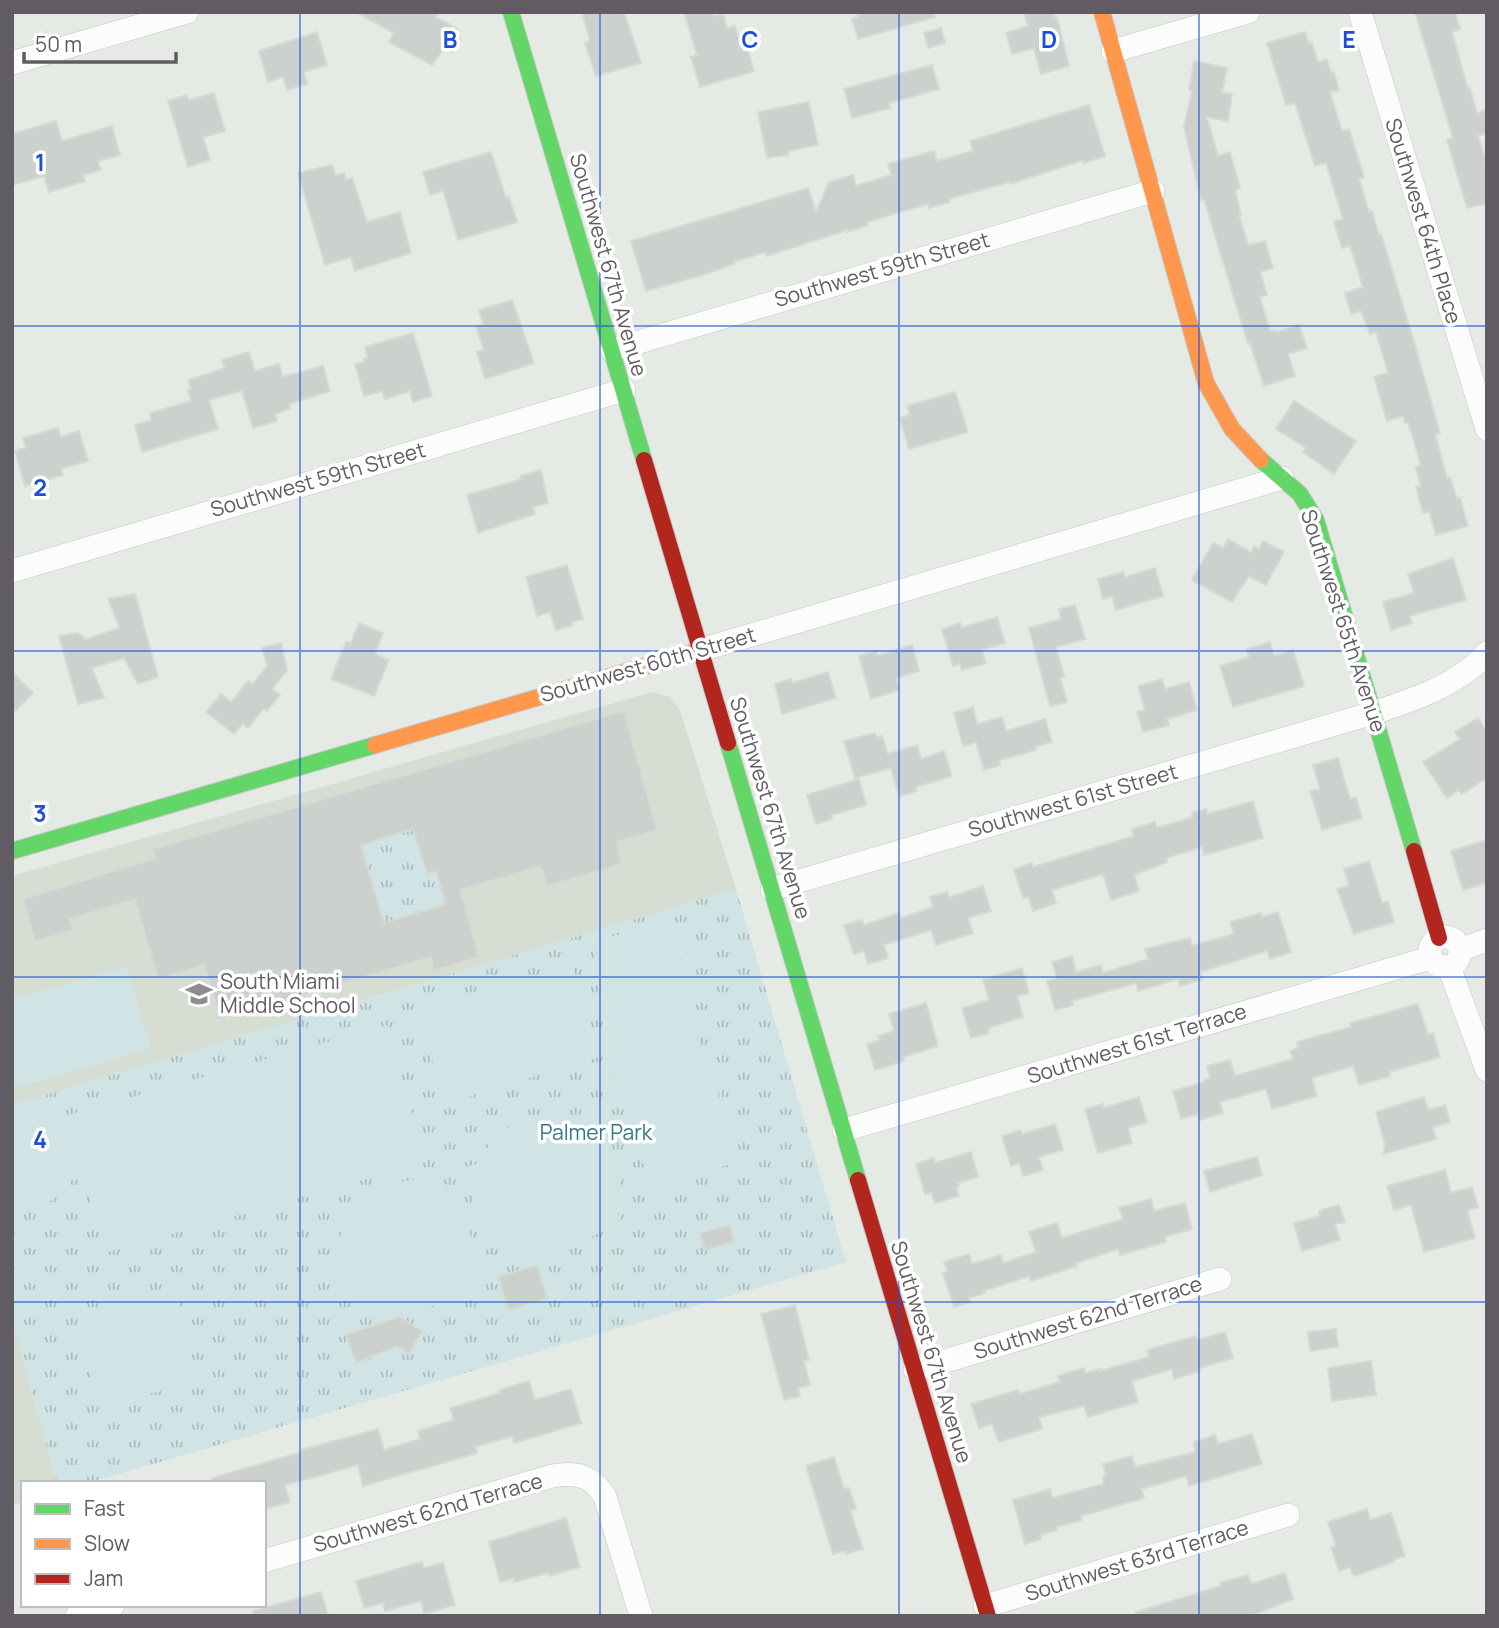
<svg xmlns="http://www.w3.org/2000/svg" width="1499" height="1628" viewBox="0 0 1499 1628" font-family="Manrope,sans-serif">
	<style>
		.education { fill: #d6ded4 }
		.grass { fill: url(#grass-tufts) }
		.pitch { fill: #d0e4e5 }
		.building { fill: #cdd1cd; stroke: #d4dad4; stroke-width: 2; fill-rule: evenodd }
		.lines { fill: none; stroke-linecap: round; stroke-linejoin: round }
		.street-casing { stroke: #c5c7c6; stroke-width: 24 }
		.fast-casing { stroke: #c8c8c8; stroke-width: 18 }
		.slow-casing { stroke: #c8c8c8; stroke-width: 18 }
		.jam-casing { stroke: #c8c8c8; stroke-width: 18 }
		.street { stroke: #fbfcfb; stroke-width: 23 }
		.fast { stroke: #63d668; stroke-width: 16 }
		.slow { stroke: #ff974d; stroke-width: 16 }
		.jam { stroke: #b3261e; stroke-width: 16 }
		.grid { fill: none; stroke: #1d4ed8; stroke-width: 2; stroke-opacity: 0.55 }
		.labels { text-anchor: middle; stroke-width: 7; stroke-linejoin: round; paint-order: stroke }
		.street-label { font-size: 21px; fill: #615b63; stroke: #fff }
		.poi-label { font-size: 21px; fill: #615b63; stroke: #fff; text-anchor: start }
		.park-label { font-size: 21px; fill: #357787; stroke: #fff }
		.grid-label { font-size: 23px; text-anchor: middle; font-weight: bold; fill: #1d4ed8; stroke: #fff; stroke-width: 7; stroke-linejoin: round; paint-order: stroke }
	</style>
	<defs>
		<pattern id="grass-tufts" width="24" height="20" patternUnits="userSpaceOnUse" patternTransform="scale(1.75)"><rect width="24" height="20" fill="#d0e4e5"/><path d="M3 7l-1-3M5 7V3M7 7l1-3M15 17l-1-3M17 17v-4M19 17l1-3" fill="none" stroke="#acbcbd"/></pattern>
	</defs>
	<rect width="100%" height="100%" fill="#e5eae5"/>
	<path class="education" d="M652 692 670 697 680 710 736 889 12 1105V876Z
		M12 1319 57 1483H23V1502L12 1505Z"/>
	<path class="grass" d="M423 826 427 874 436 871 446 904 320 942 380 909 362 848 337 851Z
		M736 889 846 1262 88 1483H57L12 1319V1105Z"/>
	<path class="pitch" d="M674 919C679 933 696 973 692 986 689 995 678 1002 672 1007L684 1003 743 1160 652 1189 597 1033 636 1019C628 1017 616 1014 610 1008 595 992 595 961 597 941Z
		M570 965 602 1056 447 1103 416 1013Z
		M126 967 151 1048 16 1088 12 1076V1000Z
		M387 1025 426 1162 105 1253 78 1152C77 1158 78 1167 75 1173 66 1200 38 1209 12 1208V1105L34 1098C53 1108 64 1113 72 1133L68 1115Z
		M534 1116C550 1116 568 1116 583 1125 598 1133 616 1156 620 1173 622 1183 618 1197 615 1206L621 1221 569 1249 564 1242 536 1259 522 1255 511 1238 503 1243 498 1235 495 1237 483 1213 479 1215 465 1180 470 1177 466 1167 480 1163C493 1133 504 1128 534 1116Z
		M412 1180 439 1186 461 1198 483 1283 477 1295C439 1304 402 1318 363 1310 354 1299 345 1287 340 1273 333 1249 343 1216 362 1198 374 1186 395 1182 412 1180Z
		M139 1290 178 1295 193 1367 181 1386 115 1402 99 1392 87 1368 84 1338 96 1311 114 1296Z"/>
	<path class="building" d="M356 12H439L436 17 458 29 454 35 460 39 452 53 444 49 432 65 389 42 394 33Z
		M582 12H624L641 63 596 76 585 43 590 41Z
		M684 12H712L714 16 723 14 727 28 735 26 743 52 748 50 754 71 700 87 691 57 697 55Z
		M857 12H934L935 17 858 39 852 19 858 17Z
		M1024 12H1053L1055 18H1057L1069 66 1041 74 1034 48 1012 54 1006 33 1028 26Z
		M1415 12H1455L1460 29 1452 32 1468 89 1470 88 1477 113 1487 110V133L1478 136 1487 165V203L1467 208 1447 140 1453 138Z
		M941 28 945 43 928 48 924 33Z
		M317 32 327 65 304 72 307 84 287 90 283 77 268 82 259 51Z
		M1305 32 1309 44 1312 43 1318 62 1327 60 1331 73 1334 72 1339 90 1330 92 1342 131 1349 129 1364 177 1359 179 1369 212 1372 211 1379 235 1381 234 1415 345 1440 433 1435 434 1447 478 1450 477 1457 499 1460 498 1468 526 1436 535 1429 511 1423 513 1416 487 1421 486 1416 467 1421 465 1408 422 1405 423 1403 416 1387 421 1374 377 1388 373 1376 332 1370 334 1361 311 1351 314 1345 293 1363 287 1350 246 1342 248 1334 222 1343 219 1337 199 1326 163 1315 166 1295 103 1286 105 1267 43Z
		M1194 61 1227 68 1222 93 1232 94 1228 121 1207 117 1218 156 1230 152 1240 188 1235 190 1241 215H1239L1248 245 1265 241 1273 268 1260 272 1267 295 1260 297 1270 331 1275 330 1276 332 1299 325 1307 348 1288 354 1295 376 1264 386 1250 343 1248 344 1204 199 1201 200 1184 127 1192 90H1189Z
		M932 65 939 89 889 103 890 108 852 118 844 89Z
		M214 93 225 131 203 137 210 160 188 167 168 101 187 95 189 100Z
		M809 102 818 145 788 151V155L767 158 758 112Z
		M1089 105 1105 156 1084 163 1083 160 1010 184 1009 182 949 199 950 202 929 208 928 204 903 211 867 222 868 225 847 232V230L767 256 766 252 733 262 734 264 706 274 646 291 631 241 808 188 816 212 829 182 853 175 856 186 891 175 888 164 934 151 937 161 973 151 970 141Z
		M56 121 62 141 112 126 120 155 98 161 101 170 83 175 85 181 49 192 44 176 12 185V134Z
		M491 152 506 198 509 197 517 222 458 240 443 191 430 195 423 172Z
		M332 165 336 176 344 173 346 180 352 178 367 222 400 212 411 253 355 271 351 257 325 265 298 173Z
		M512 300 534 363 485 379 477 352 484 350 476 327 483 324 479 310Z
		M413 333 432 396 413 402 410 391 385 399 382 391 364 396 355 364 365 362 364 359 368 358 365 347Z
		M249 352 255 371 279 364 283 377 323 366 330 391 289 404 290 409 275 414 277 421 253 428 242 391 209 400 218 429 142 452 135 425 152 420 150 413 191 401 188 390 191 389 189 380 225 368 222 360Z
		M955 392 968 432 909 449 900 418 910 415 907 406Z
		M1294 401 1356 441 1334 474 1303 452 1306 448 1276 429Z
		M58 428 61 437 79 431 88 461 61 469 63 475 25 486 15 451 26 448 23 438Z
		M541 470 548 503 533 507 535 514 478 533 467 495 515 481 522 479 521 476Z
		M1228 539 1251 552 1254 546 1259 549 1263 541 1284 552 1266 585 1249 576 1232 602 1192 580 1213 543 1223 548Z
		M1453 558 1466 600 1410 616 1412 623 1391 630 1383 602 1414 593 1408 574Z
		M567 565 583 619 572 622 573 625 556 630 550 612 537 616 526 577Z
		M1155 568 1163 596 1116 610 1112 596 1103 599 1098 579 1123 572 1125 577Z
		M135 594 158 677 138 684 124 658 92 668 104 698 78 704 59 636 78 633 86 639 120 628 108 599Z
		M1075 605 1085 639 1056 647 1064 676 1060 678 1067 702 1050 706 1029 628 1061 619 1059 609Z
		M997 617 1005 643 982 650 986 663 962 670 960 664 953 666 942 629 960 623 961 628Z
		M359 623 383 633 375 654 389 660 374 696 331 679 346 642 351 643Z
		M1270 642 1274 656 1293 650 1304 686 1233 707 1220 666 1249 657 1247 649Z
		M281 643 287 670 272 689 280 695 267 711 264 708 248 728 243 723 234 734 206 712 221 694 231 702 248 681 252 685 267 666 262 648Z
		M912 645 919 671 896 678 899 690 871 699 859 656 876 651 877 656Z
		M12 672 33 693 12 714Z
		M828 672 836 698 782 714 775 684 791 679 792 683Z
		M1162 679 1165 689 1189 682 1197 710 1167 719 1169 725 1143 732 1137 712 1145 710 1138 686Z
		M973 707 977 724 1002 717 1006 731 1045 719 1052 742 1035 747 1036 750 999 760 1000 765 984 770 976 742 963 746 954 713Z
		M624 711 657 830 616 842 622 864 547 886 541 866 460 890 479 957 434 971 431 957 220 1019 204 965 158 979 135 899 70 919 73 930 35 941 23 899 156 858 153 849ZM413 829 427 874 436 871 446 904 384 923 361 845Z
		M1478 718 1487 732V778L1462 794 1459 790 1447 798 1423 762 1460 739 1455 732Z
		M875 733 877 738 882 736 888 754 917 745 921 759 944 751 952 776 916 787 917 791 899 796 891 768 855 778 844 741Z
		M1338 758 1350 799 1356 797 1362 818 1322 830 1310 791 1320 789 1313 765Z
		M859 779 866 805 831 815 832 819 816 824 807 795Z
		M1253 801 1263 838 1204 855 1202 847 1166 858 1167 862 1134 875 1139 891 1111 900 1103 874 1052 890 1056 903 1033 911 1028 897 1023 898 1014 869 1032 863 1033 867 1134 836 1132 829 1155 822 1157 828 1193 817 1192 813 1206 809 1208 814Z
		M1487 840V883L1463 890 1451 851Z
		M1369 861 1382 903 1388 901 1394 922 1354 934 1337 889 1349 886 1344 869Z
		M983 886 991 911 968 918 973 933 936 945 931 930 884 945 888 958 868 964 864 951 854 954 844 925 862 920 864 925 899 913 901 918 933 907 930 897 947 892 949 897Z
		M1278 912 1291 952 1270 959 1267 951 1200 972 1202 979 1180 986 1178 979 1138 991 1136 983 1072 1001 1073 1005 1055 1010 1047 981 1057 978 1052 962 1072 956 1076 972 1101 965 1103 973 1148 959 1145 949 1190 938 1192 946 1234 934 1230 922 1261 913 1262 917Z
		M1022 968 1029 993 1017 996 1023 1017 988 1028 989 1033 971 1038 962 1008 989 1000 983 980Z
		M926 1003 938 1046 903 1057 904 1061 875 1070 867 1044 880 1040 878 1036 894 1031 889 1014Z
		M1418 1004 1428 1035 1433 1033 1440 1057 1389 1072 1390 1076 1359 1085 1353 1066 1312 1078 1317 1096 1272 1109 1266 1089 1220 1102 1223 1113 1200 1120 1198 1114 1181 1119 1173 1091 1204 1082V1080L1210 1078 1207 1066 1230 1060 1235 1076 1293 1059 1290 1051 1298 1048 1297 1042 1351 1027 1350 1023Z
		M1139 1097 1147 1122 1128 1128 1132 1143 1098 1153 1085 1109 1103 1104 1104 1108Z
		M1424 1097 1428 1110 1445 1105 1450 1122 1433 1127 1436 1139 1384 1154 1385 1144 1376 1112Z
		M1055 1124 1063 1150 1039 1157 1043 1170 1023 1176 1019 1163 1011 1166 1002 1136 1021 1130 1022 1134Z
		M971 1152 978 1177 958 1183 959 1186 956 1187 959 1196 935 1203 931 1192 925 1194 916 1164 934 1158 935 1163Z
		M1257 1157 1262 1175 1210 1192 1204 1171Z
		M1445 1170 1451 1193 1472 1187 1478 1207 1467 1210 1475 1238 1424 1252 1411 1205 1394 1210 1387 1186Z
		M1151 1199 1154 1211 1185 1203 1192 1229 1165 1237 1166 1242 1120 1255 1118 1249 1076 1263 1077 1266 1031 1281 1029 1276 984 1291 985 1293 969 1298 970 1302 954 1307 943 1273 948 1272 944 1262 969 1254 972 1264 1001 1255 1003 1263 1036 1252 1029 1232 1057 1223 1062 1238 1123 1219 1119 1208Z
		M1339 1205 1345 1222 1335 1224 1340 1240 1302 1251 1294 1223 1320 1216 1319 1211Z
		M730 1225 734 1242 705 1250 700 1233Z
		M537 1265 547 1298 509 1310 498 1277Z
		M795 1305 809 1360 804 1361 810 1385 798 1388 800 1396 784 1400 761 1314Z
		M400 1317 422 1331 409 1354 397 1346 356 1363 346 1334Z
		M1336 1329 1338 1347 1310 1351 1308 1332Z
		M1225 1332 1233 1358 1199 1368 1200 1371 1174 1379 1172 1369 1132 1381 1138 1402 1088 1417 1084 1406 1039 1417 1042 1429 999 1442 992 1424 979 1428 971 1404 1018 1390 1019 1394 1060 1382 1058 1376 1084 1368 1085 1373 1100 1369V1371L1149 1357 1147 1350 1196 1336 1197 1340Z
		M1371 1361 1376 1395 1332 1401 1328 1368Z
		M529 1381 535 1400 571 1389 581 1423 514 1443 512 1436 475 1447 477 1453 363 1486 358 1465 285 1485 290 1502 264 1509V1483H212V1478L302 1452 301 1450 378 1429 384 1450 420 1439 418 1431 454 1420 450 1408 500 1393 499 1390Z
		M1252 1434 1262 1464 1189 1486 1186 1476 1141 1489 1144 1498 1081 1516 1082 1520 1056 1527 1057 1530 1040 1535 1041 1539 1025 1544 1013 1500 1050 1489 1052 1498 1104 1484 1103 1477 1106 1476 1103 1464 1132 1456 1135 1467 1195 1452 1194 1442 1215 1435 1218 1444Z
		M834 1457 844 1489 849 1488 856 1509 850 1510 863 1549 846 1554 845 1551 833 1554 806 1466Z
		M1367 1509 1370 1520 1391 1513 1405 1556 1393 1560 1394 1562 1354 1576 1350 1567 1339 1571 1331 1547 1336 1546 1328 1522Z
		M566 1518 580 1567 549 1576 548 1573 514 1582V1578L500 1582 489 1542Z
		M422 1562 424 1568 443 1563 455 1605 424 1614 421 1601 385 1611 383 1603 364 1608 356 1581Z
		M1285 1573 1293 1599 1251 1616H1136V1612L1221 1586 1220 1583 1248 1575 1251 1584Z
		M321 1592 328 1616H254L253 1611Z"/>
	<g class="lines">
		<g class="street-casing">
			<path id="street" d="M1360 12 1487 429
				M1113 51 1248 12
				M12 63 187 12
				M612 350 1153 191
				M12 571 624 390
				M701 650 1282 478
				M772 889 1373 713C1413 700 1458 685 1487 653
				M1430 952a15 15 0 1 1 30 0a15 15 0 1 1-30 0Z
				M1460 950 1487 940
				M1449 967 1487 1070
				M844 1130 1430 958
				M915 1370 1220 1279
				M264 1561 552 1476C576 1472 592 1475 605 1497L641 1616
				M985 1606 1288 1515
				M77 1616 113 1605"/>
		</g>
		<g class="fast-casing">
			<path id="fast" d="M511 12 644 460
				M1261 460 1300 494 1316 520 1414 851
				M728 743 858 1180
				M12 851 375 745"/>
		</g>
		<g class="slow-casing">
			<path id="slow" d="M1102 12 1206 383 1232 429 1261 460
				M375 745 701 650"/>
		</g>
		<g class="jam-casing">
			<path id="jam" d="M644 460 728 743
				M1414 851 1439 938
				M858 1180 988 1616"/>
		</g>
		<use href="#street" class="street"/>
		<use href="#fast" class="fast"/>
		<use href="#slow" class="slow"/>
		<use href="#jam" class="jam"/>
	</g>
	<path class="grid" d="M300 12V1616M600 12V1616M899 12V1616M1199 12V1616M12 326H1487M12 651H1487M12 977H1487M12 1302H1487"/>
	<defs>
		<g id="school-bare" transform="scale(2.1)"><path d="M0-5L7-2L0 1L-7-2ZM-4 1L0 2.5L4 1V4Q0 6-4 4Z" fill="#8f8d90" stroke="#fff" stroke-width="2.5" paint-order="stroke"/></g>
	</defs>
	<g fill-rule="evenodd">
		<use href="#school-bare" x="199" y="994"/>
	</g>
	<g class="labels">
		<g class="street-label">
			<text transform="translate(1423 221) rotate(73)" y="7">Southwest 64th Place</text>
			<text transform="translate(608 265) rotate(74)" y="7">Southwest 67th Avenue</text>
			<text transform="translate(882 270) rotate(-16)" y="7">Southwest 59th Street</text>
			<text transform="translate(318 480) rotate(-16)" y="7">Southwest 59th Street</text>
			<text transform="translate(1343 621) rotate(72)" y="7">Southwest 65th Avenue</text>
			<text transform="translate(648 665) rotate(-16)" y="7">Southwest 60th Street</text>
			<text transform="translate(1073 801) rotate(-16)" y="7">Southwest 61st Street</text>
			<text transform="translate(770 808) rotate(73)" y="7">Southwest 67th Avenue</text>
			<text transform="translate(1137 1044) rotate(-17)" y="7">Southwest 61st Terrace</text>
			<text transform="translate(1088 1318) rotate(-17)" y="7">Southwest 62nd Terrace</text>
			<text transform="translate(931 1352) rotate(73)" y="7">Southwest 67th Avenue</text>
			<text transform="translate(428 1513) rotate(-16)" y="7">Southwest 62nd Terrace</text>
			<text transform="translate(1137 1561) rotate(-17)" y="7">Southwest 63rd Terrace</text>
		</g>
		<g class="poi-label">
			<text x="220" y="989">South Miami<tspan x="220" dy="24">Middle School</tspan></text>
		</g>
		<g class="park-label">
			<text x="596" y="1140">Palmer Park</text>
		</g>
	</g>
	<g class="grid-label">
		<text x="450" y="48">B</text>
		<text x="750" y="48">C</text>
		<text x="1049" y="48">D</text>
		<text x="1349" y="48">E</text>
		<text x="40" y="171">1</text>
		<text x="40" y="496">2</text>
		<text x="40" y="822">3</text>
		<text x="40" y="1148">4</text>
	</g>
	<rect width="1499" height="1628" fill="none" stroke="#615b63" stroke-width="28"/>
	<rect x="21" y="1481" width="245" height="126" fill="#ffffff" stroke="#c0bdc1" stroke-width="2"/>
	<rect x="35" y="1504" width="35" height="10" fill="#63d668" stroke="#c0bdc1" stroke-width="2"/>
	<text x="84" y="1516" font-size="21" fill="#615b63">Fast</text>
	<rect x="35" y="1539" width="35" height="10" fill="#ff974d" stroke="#c0bdc1" stroke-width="2"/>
	<text x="84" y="1551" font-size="21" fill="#615b63">Slow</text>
	<rect x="35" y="1574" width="35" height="10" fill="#b3261e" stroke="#c0bdc1" stroke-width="2"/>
	<text x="84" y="1586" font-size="21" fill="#615b63">Jam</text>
	<path d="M24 52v10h152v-10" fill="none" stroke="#615b63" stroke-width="3.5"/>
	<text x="35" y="52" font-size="21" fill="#615b63" stroke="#ffffff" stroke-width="5" paint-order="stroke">50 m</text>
</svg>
